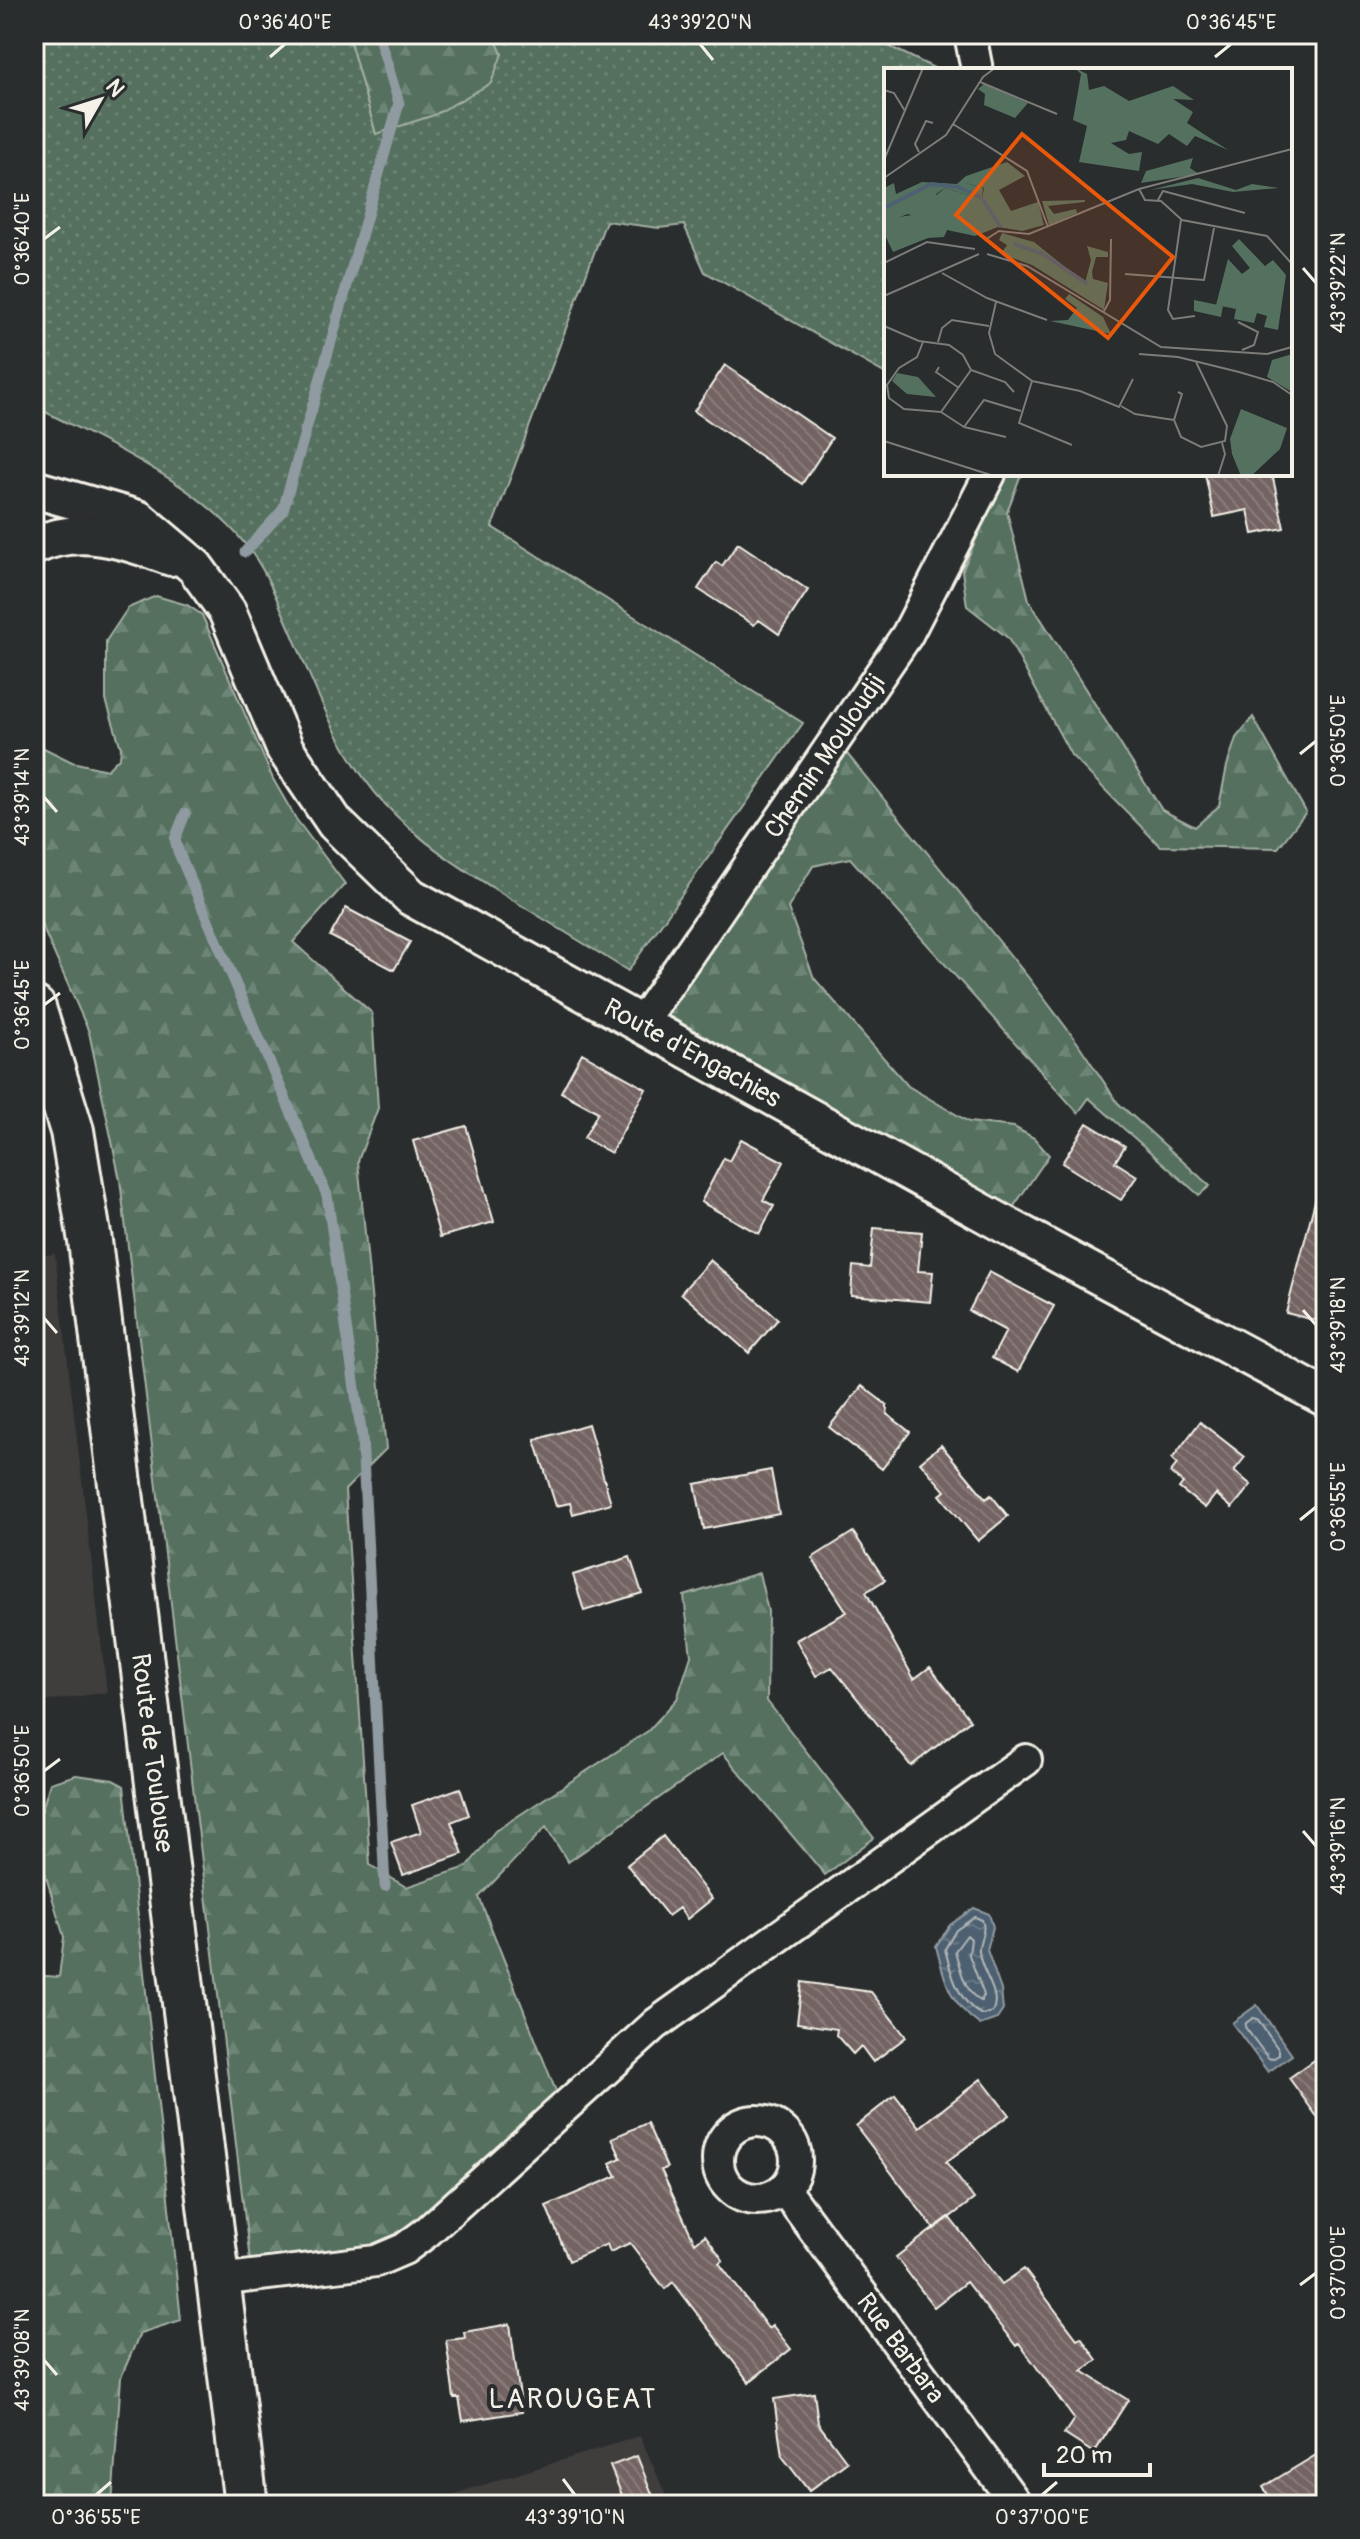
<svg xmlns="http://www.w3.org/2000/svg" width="1360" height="2539" viewBox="0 0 1360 2539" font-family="Pangolin,sans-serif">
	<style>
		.built { fill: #403e3e }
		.grass { fill: url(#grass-dots); stroke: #a4b0a4; stroke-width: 2 }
		.forest { fill: url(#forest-firs); stroke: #a4b0a4; stroke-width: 2 }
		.water { fill: url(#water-ripples); stroke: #909ba1; stroke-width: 2 }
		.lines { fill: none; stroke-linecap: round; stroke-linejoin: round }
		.shore { stroke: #b2b7b8; stroke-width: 2 }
		.stream { stroke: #909ba1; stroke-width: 11 }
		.building { fill: url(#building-back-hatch); stroke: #f4f1e8; stroke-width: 2 }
		.minor-casing { stroke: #f4f1e8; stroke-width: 36 }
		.tertiary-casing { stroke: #f4f1e8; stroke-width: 42 }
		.secondary-casing { stroke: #f4f1e8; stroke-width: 48 }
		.minor { stroke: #2a2d2e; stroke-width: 30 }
		.tertiary { stroke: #2a2d2e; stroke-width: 36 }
		.secondary { stroke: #2a2d2e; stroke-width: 42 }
		.ticks { fill: none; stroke: #f4f1e8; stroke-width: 3 }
		.labels { text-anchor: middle; stroke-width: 8; stroke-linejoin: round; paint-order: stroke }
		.street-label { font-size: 26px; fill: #f4f1e8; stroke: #2a2d2e }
		.neighbourhood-label { font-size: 28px; letter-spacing: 2px; fill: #f4f1e8; stroke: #2a2d2e }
		.inset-river { fill: none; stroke: #4e6171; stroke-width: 4 }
		.inset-road { fill: none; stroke: #7b7b78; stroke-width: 2 }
		.view { fill: #e8590c; fill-opacity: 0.15; stroke: #e8590c; stroke-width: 4 }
		.inset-edge { fill: none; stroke: #f4f1e8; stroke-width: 4 }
		.neatline { fill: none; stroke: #f4f1e8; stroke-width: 3 }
		.ticks-label { font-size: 20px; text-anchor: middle; fill: #f4f1e8 }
	</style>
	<defs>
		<pattern id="grass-dots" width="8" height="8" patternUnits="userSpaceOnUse" patternTransform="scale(2)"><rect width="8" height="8" fill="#54705f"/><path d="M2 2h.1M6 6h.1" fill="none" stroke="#6d8576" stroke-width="1.8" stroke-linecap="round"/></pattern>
		<pattern id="forest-firs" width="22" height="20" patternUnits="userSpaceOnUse" patternTransform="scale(2)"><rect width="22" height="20" fill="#54705f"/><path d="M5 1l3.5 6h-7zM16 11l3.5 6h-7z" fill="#6d8576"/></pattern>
		<pattern id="water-ripples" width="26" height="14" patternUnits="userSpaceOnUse" patternTransform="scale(2)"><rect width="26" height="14" fill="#4e6171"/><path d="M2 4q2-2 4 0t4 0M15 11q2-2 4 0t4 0" fill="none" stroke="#687885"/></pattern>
		<pattern id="building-back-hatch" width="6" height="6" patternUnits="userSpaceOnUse" patternTransform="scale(2)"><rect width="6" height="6" fill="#736463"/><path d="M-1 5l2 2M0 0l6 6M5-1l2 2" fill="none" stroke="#887b79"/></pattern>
	</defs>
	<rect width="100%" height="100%" fill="#2a2d2e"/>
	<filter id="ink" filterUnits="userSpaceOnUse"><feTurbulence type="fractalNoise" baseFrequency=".0125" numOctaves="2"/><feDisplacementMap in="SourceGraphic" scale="16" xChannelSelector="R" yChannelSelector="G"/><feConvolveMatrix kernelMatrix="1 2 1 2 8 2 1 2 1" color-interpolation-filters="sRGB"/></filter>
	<g filter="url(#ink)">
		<path class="built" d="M55 1254 107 1692 34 1703V1256Z
			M640 2436 670 2505H419Z"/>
		<path class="grass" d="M34 34H348L376 134 502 54 493 34H864L938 70H886V374L705 272 684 225 659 228 606 221 492 527 803 723 628 971C590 947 552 924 514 901 467 872 421 844 383 802 326 738 304 652 266 576 223 492 114 448 34 406Z"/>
		<path class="forest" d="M348 34H493L502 54 491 83 434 115 376 134Z
			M1005 474H1026L1020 477 1007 512 1029 600 1162 810 1195 827 1219 806 1227 766 1236 738 1253 717 1306 812 1278 848 1160 846 1071 755 1008 638 967 606 962 571Z
			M156 596 187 605 202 615 273 779 296 819 345 884 293 942 372 1013 378 1108 358 1161 386 1449 345 1490 370 1865 406 1887 467 1867 495 1831 648 1731 677 1699 691 1656 684 1596 759 1573 768 1611 767 1701 874 1838 825 1875 723 1753 568 1862 546 1827 479 1897 559 2099 420 2221 391 2240 363 2249 251 2269 120 1180 89 1032 34 908V743L72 762 107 770 120 757 121 748 106 700V641L128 608Z
			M844 750 1028 977 1077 1042 1118 1103 1210 1186 1199 1195 1089 1098 1078 1113 850 858 813 866 788 908 814 978 908 1086 969 1122 1014 1127 1034 1138 1049 1155 1012 1209 664 1013Z
			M76 1775 113 1780 124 1786 181 2320 140 2333 121 2377 112 2505H43L34 2474V1975L59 1977 64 1937 34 1836 50 1783Z"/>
		<path class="water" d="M974 1908 989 1914 993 1927 987 1950 1001 1990 1003 2010 997 2019 980 2025C949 2002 945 1982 936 1946L950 1925Z
			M1257 2005 1292 2055 1268 2072 1232 2023Z"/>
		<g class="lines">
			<path class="shore" d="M975 1917 982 1920C987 1932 978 1940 979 1951 979 1971 1003 1993 992 2012L982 2015C958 2002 951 1974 945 1949L956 1930Z
				M967 1935 971 1939 969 1955 984 1995 981 2001C965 1994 960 1967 955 1951Z
				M1253 2018 1257 2019 1279 2050V2055L1272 2059 1268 2058 1245 2027 1246 2023Z"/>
			<path class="stream" d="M245 552 283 510 399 103 378 34
				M185 814 175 839 178 851 327 1195 362 1437 385 1886"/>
		</g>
		<path class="building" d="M725 365 832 438 802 484 694 411Z
			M1205 474H1272L1284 528 1253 534 1248 510 1214 517Z
			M738 543 808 590 779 634 759 620 754 625 698 589 716 562 722 566Z
			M346 908 410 942 394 970 330 936Z
			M582 1053 646 1089 611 1153 584 1138 598 1112 561 1092Z
			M1087 1123 1125 1146 1115 1162 1137 1176 1121 1200 1062 1163Z
			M466 1126 494 1222 440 1237 413 1141Z
			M741 1139 784 1162 763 1200 774 1206 759 1234 701 1202 724 1158 729 1161Z
			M1316 1197 1326 1198V1323L1286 1313Z
			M874 1228 922 1232 918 1271 933 1272 930 1302 851 1295 853 1266 870 1268Z
			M710 1260 778 1319 749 1353 681 1293Z
			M989 1272 1054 1306 1018 1372 992 1358 1006 1331 969 1311Z
			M862 1386 887 1405V1414L910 1432 882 1469 829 1427Z
			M1200 1422 1245 1457 1234 1471 1251 1485 1232 1508 1216 1494 1205 1508 1179 1488 1183 1483 1170 1473 1177 1464 1172 1459Z
			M588 1424 611 1503 573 1514 570 1503 556 1506 535 1440Z
			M941 1445 986 1499 991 1495 1008 1516 978 1541 940 1495 945 1491 920 1462Z
			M771 1470 779 1514 704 1529 695 1484Z
			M853 1532 885 1580 866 1592 914 1679 930 1667 970 1720 911 1766 832 1667 816 1676 796 1640 847 1612 812 1558Z
			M630 1557 642 1593 584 1611 573 1575Z
			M460 1788 469 1815 451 1822 463 1854 403 1875 391 1842 421 1832 412 1805Z
			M663 1836 712 1899 687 1919 679 1908 668 1916 627 1865Z
			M802 1982 871 1992 906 2037 873 2062 861 2046 853 2054 836 2035 837 2029 797 2023Z
			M1326 2052V2129L1289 2078Z
			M981 2079 1009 2115 946 2162 974 2199 934 2229 856 2126 895 2095 920 2127Z
			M647 2123 667 2168 661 2170 695 2243 705 2235 723 2260 719 2263 768 2328 772 2325 791 2349 749 2382 673 2282 665 2289 630 2243 610 2252 607 2244 569 2261 546 2206 617 2176 610 2163 621 2158 612 2138Z
			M949 2217 1002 2284 1024 2269 1077 2339 1081 2337 1097 2360 1082 2371 1128 2400 1094 2453 1064 2434 1074 2419 1019 2343 1016 2346 966 2282 934 2307 896 2257Z
			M510 2324 522 2412 463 2421 459 2398H454L446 2340 465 2338 464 2332Z
			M814 2393 818 2423 847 2462 809 2491 782 2456 774 2399Z
			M1326 2449V2505H1274L1263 2487Z
			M637 2456 656 2504V2505H626L610 2466Z"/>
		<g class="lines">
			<g class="minor-casing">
				<g id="minor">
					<path d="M970 34 977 70"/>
					<path id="s1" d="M640 1025 907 635 990 474"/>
					<circle cx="757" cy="2160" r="39"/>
					<path id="s2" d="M785 2190 1017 2505"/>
					<path d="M219 2280 376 2261 404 2249 427 2232 656 2024 1026 1760"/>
				</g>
			</g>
			<g class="tertiary-casing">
				<g id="tertiary">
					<path id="s3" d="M34 489 138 519 195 567 227 611 285 749 335 823 411 897 1049 1249 1326 1398"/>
					<path d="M34 546C78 524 127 540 171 557"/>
				</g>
			</g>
			<g class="secondary-casing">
				<g id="secondary">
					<path id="s4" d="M34 1008 72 1131 90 1241 246 2505"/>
				</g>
			</g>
			<use href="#minor" class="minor"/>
			<use href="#tertiary" class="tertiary"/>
			<use href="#secondary" class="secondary"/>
		</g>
	</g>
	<path class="ticks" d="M700 44 713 60M270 57 285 44M1215 57 1231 44M44 239 60 227M1303 268 1316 283M1300 754 1316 741M44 797 57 812M44 1005 60 993M1303 1310 1316 1325M44 1318 57 1333M1300 1520 1316 1507M44 1771 60 1759M1303 1831 1316 1846M1300 2285 1316 2273M44 2360 57 2375M563 2479 575 2495M96 2495 111 2482M1042 2495 1057 2482"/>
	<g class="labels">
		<g class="street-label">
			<text dy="9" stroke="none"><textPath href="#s1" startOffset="326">Chemin Mouloudji</textPath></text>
			<text dy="9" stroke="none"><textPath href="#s3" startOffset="904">Route d'Engachies</textPath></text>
			<text dy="9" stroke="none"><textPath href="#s4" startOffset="756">Route de Toulouse</textPath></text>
			<text dy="9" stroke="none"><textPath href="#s2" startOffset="196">Rue Barbara</textPath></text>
		</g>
		<g class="neighbourhood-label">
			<text x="573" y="2408">LAROUGEAT</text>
		</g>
	</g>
	<g transform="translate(884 68)">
		<rect width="408" height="408" fill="#2a2d2e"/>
		<path d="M123 94 141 108 115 122 127 143 154 134 160 157 138 163 114 159 91 168 63 162 60 169 44 170 9 184 0 165 2 151 28 147 61 120 98 131 100 120 82 115V108ZM310 232 339 238 337 249 310 243ZM408 286V324L383 309 388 292ZM13 305 34 309 52 329 23 326 8 313Z" fill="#54705f"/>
		<path d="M191 0 203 6 205 22 220 18 245 33 289 18 310 32 289 31 309 44 303 55 344 82 311 68 303 78 285 66 274 76 245 63 242 72 227 75 245 86 258 84 255 103 195 94 203 58 189 52 197 6ZM100 16 144 35 131 50 100 37 101 26 94 21ZM309 90 306 100 315 106 257 115 262 103ZM82 108V115L99 120 98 131 61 120 52 126 58 149 43 154 24 146 0 155V120L10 115 12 126 38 114 73 116ZM314 110 352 122 368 116 395 120 349 124 308 116 266 122ZM158 133 201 132V134L164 138 170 146 192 141 193 145 165 157ZM118 165 150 174 201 215 207 192 203 178 224 184V189H212L208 204 209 211 224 215 220 242 148 197 117 186 123 177 115 172ZM185 226 219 249 227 266 166 253 184 252 193 240 181 231ZM357 341 403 360 396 381 367 408H357L348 386 346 371Z" fill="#54705f"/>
		<path d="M355 171 381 198 389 192 402 207 394 262 380 259 383 248 373 245 370 255 350 251 352 241 332 237 344 191 358 206 366 200 348 178Z" fill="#54705f"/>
		<path class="inset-river" d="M0 140 47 116 74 119 97 129 117 159M130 176 159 186 203 216"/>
		<path class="inset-road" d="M96 14 173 46M0 22 10 25 21 43M69 56 143 103 164 159M35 84 31 76 42 53 49 55M0 92 39 0M0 110 62 67 99 9 111 0M255 121 261 132 277 133 298 152 383 168 408 196M274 132 279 123 361 145M297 152 284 242 289 251 311 248M101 172 115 163 145 166 255 121 408 81M103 186 143 198 277 279 383 286 408 279M0 195 43 174 91 181M58 205 103 230 163 252M241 206 320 212 330 160M0 228 95 186M112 234 105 265 111 286 148 313 135 355 188 377M219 245 226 232 227 171M354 254 374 264 370 277 358 282M0 258 35 273 65 277 79 287 87 302 121 314 130 324M39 274 33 289 15 300 3 317 5 330 20 341 57 344 87 302M54 274 58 260 68 252 105 258M255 286 294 289 355 304 389 314 408 327M55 299 52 304 75 320M148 313 196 323 235 339 249 311M294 324 298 326 290 352 297 369 317 379 341 373 343 358 312 294M237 338 251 346 290 352M57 344 80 359 100 332 137 343M80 359 122 369M0 373 110 408M334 408 341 386 338 375"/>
		<path class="view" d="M138 66 289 189 224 270 72 147Z"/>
		<rect width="408" height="408" class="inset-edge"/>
	</g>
	<rect width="1360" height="2539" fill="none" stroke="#2a2d2e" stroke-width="88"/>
	<g transform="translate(100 100) rotate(51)" stroke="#2a2d2e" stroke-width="6" paint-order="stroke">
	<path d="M0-6L14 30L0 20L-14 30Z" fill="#f4f1e8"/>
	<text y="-12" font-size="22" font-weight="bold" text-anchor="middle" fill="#f4f1e8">N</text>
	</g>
	<path d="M1044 2463v12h106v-12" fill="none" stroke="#f4f1e8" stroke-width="4"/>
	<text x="1056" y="2463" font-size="24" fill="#f4f1e8" stroke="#2a2d2e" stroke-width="6" paint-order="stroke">20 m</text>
	<rect x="44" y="44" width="1272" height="2451" class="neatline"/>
	<g class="ticks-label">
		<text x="285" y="29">0°36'40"E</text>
		<text x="700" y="29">43°39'20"N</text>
		<text x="1231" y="29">0°36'45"E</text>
		<text transform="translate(22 239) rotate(-90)" y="7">0°36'40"E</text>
		<text transform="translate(1338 283) rotate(-90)" y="7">43°39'22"N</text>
		<text transform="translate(1338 741) rotate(-90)" y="7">0°36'50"E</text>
		<text transform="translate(22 797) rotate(-90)" y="7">43°39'14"N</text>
		<text transform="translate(22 1005) rotate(-90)" y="7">0°36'45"E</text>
		<text transform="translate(22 1318) rotate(-90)" y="7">43°39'12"N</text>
		<text transform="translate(1338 1325) rotate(-90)" y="7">43°39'18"N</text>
		<text transform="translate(1338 1507) rotate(-90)" y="7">0°36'55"E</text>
		<text transform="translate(22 1771) rotate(-90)" y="7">0°36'50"E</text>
		<text transform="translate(1338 1846) rotate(-90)" y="7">43°39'16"N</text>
		<text transform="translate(1338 2273) rotate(-90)" y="7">0°37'00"E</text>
		<text transform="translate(22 2360) rotate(-90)" y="7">43°39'08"N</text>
		<text x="96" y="2524">0°36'55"E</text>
		<text x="575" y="2524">43°39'10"N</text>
		<text x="1042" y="2524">0°37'00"E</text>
	</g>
</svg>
